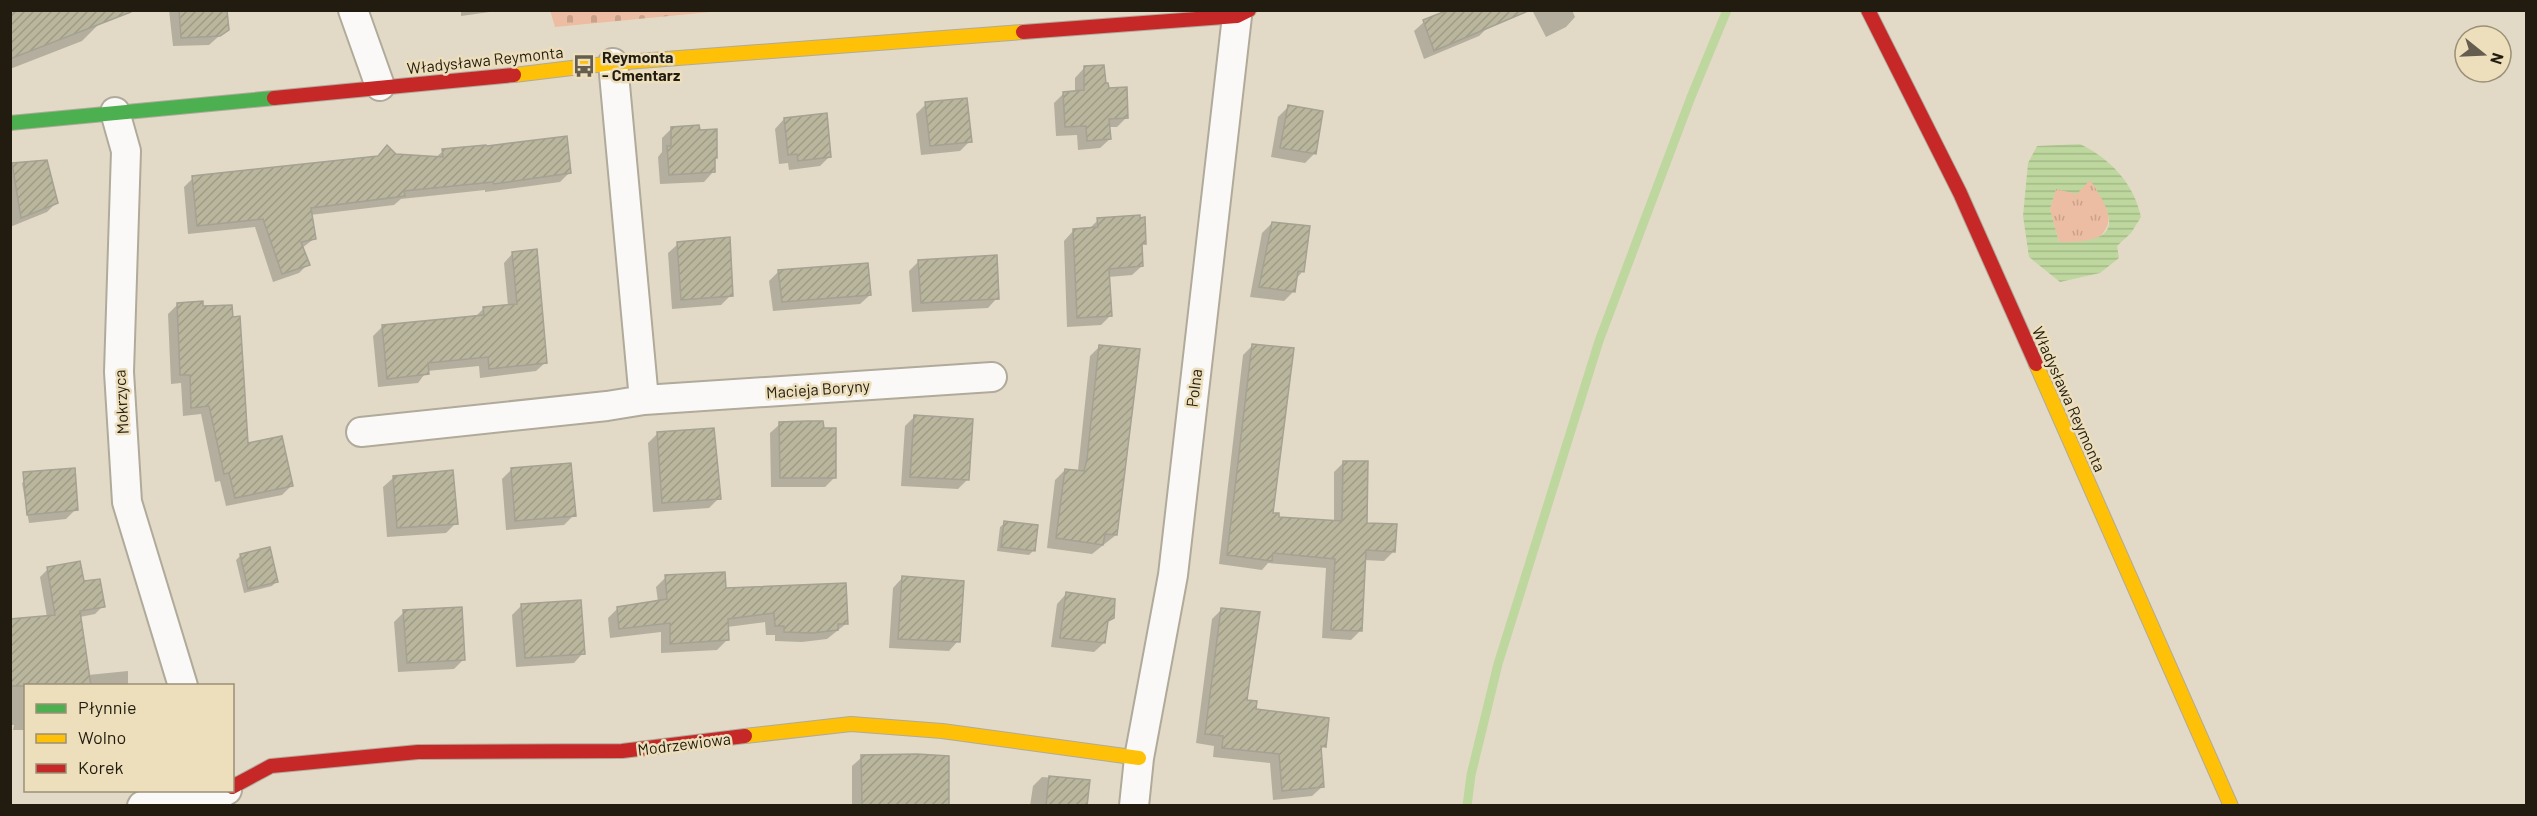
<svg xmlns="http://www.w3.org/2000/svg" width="2537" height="816" viewBox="0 0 2537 816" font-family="Barlow,sans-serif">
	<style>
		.grass { fill: url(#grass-tufts) }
		.cemetery { fill: url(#cemetery-stones) }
		.water { fill: url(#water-rules); fill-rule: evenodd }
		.shadow { fill: #0003 }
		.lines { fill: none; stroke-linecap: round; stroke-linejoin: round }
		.stream { stroke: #bed79e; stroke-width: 9 }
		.building { fill: url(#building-hatch); stroke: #a5a193; stroke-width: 1.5 }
		.street-casing { stroke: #b0aa9b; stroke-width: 32 }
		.fast-casing { stroke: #b0aa9b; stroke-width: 16 }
		.slow-casing { stroke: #b0aa9b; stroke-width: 16 }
		.jam-casing { stroke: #b0aa9b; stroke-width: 16 }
		.street { stroke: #fbf9f7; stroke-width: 28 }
		.fast { stroke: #4caf50; stroke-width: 14 }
		.slow { stroke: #ffc107; stroke-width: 14 }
		.jam { stroke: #c62828; stroke-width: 14 }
		.labels { text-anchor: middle; stroke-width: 5; stroke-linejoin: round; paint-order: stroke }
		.poi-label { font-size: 16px; font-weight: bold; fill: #211c0f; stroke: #eddebc; text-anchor: start }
		.street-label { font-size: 16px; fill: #211c0f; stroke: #eddebc }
	</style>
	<defs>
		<pattern id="grass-tufts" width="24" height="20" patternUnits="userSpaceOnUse" patternTransform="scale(1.5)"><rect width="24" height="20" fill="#ecbda2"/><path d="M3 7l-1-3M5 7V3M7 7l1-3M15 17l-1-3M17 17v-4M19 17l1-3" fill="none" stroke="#caa28a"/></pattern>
		<pattern id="cemetery-stones" width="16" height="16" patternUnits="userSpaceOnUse" patternTransform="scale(1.5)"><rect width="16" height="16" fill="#ecbda2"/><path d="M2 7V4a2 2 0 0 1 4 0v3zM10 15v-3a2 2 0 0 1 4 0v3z" fill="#caa28a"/></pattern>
		<pattern id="water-rules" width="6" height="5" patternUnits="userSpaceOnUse" patternTransform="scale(1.5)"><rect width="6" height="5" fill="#bed79e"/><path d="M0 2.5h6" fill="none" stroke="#a3b887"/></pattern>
		<pattern id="building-hatch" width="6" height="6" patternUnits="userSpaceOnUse" patternTransform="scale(1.5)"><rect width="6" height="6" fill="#b9b69d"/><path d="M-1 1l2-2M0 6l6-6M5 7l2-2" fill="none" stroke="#9f9c86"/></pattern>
	</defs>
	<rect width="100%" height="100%" fill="#e2dac7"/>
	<path class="grass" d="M2090 179C2100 195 2118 216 2103 233 2099 238 2094 241 2087 242 2078 244 2068 242 2059 242L2050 209 2056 188Z"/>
	<path class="cemetery" d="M550 10H721V11L555 27Z"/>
	<path class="water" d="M2080 144C2111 159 2134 184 2141 217L2131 233 2117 246 2119 258 2100 273 2060 282 2029 257 2023 216 2028 163 2037 146ZM2090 180C2121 225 2117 243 2059 242L2050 209 2056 189 2077 194Z"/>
	<path class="shadow" d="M10 10 100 23 82 41 10 69Z
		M169 10H225L227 29 209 45 173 46Z
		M461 10H504L461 16Z
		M1449 10 1489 26 1479 36 1424 59 1414 31 1424 22Z
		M1532 10H1572L1575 17 1566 27 1546 37Z
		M1084 68 1105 84 1127 117 1117 127H1108L1110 139 1100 148 1078 150 1077 135 1056 136 1054 103 1064 93 1075 92V78Z
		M926 104 970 141 960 151 921 155 916 114Z
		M1288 107 1315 153 1305 163 1271 157 1278 117Z
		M784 119 829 157 820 166 789 170 788 163 779 164 775 129Z
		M672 128 713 159V172L704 182 660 184 658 157 662 152V138Z
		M443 151 569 173 560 182 485 192V190L401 199 394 205 310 215 315 238 302 248 308 264 299 273 273 282 255 227 188 234 184 187 193 178 396 155 435 158Z
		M46 161 56 203 47 212 10 227V166Z
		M1098 220 1144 243 1140 247 1142 266 1132 275 1108 277 1111 315 1101 325 1067 327 1064 241 1073 231 1088 230Z
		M1272 223 1303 271 1296 279 1294 291 1284 301 1250 297 1262 233Z
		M678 244 731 295 721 305 672 309 668 253Z
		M513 253 546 362 536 371 480 378 479 366 427 371 418 383 378 387 373 336 383 326 474 318 484 308 508 306 504 263Z
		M918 262 997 298 988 308 912 312 909 271Z
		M779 271 870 295 860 304 773 311 769 281Z
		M177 305 202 308 232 319 247 445 291 486 282 495 226 506 220 481 215 482 201 414 183 416 181 383 171 384 168 314Z
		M1253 345 1271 514 1277 518 1334 522V472L1344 462 1366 524 1393 552 1384 561 1364 560 1360 631 1351 640 1322 638 1326 568 1268 563 1262 570 1219 564 1243 355Z
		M1100 346 1116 535 1092 554 1047 548 1055 480 1065 470 1077 472 1078 470 1090 356Z
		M915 416 967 480 958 489 901 486 905 426Z
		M780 424 822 429 835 477 825 487H771L770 433Z
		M658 433 719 498 709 508 653 512 648 443Z
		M512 469 574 515 564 525 506 530 502 479Z
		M32 473 76 509 66 519 29 523 22 483Z
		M393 478 456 523 446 533 387 537 383 487Z
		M1005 523 1034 550 1029 555 997 551 1000 527Z
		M241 555 276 582 272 586 244 593 236 560Z
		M48 569 83 583 103 606 95 614 80 617 88 675 128 671V686H26V730H13L14 725H10V620L47 617 40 577Z
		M666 577 725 589 847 623 827 639 802 642 775 641V635H766L765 622 727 627V640L717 650 661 653V632L610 638 608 618 617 609 658 602 656 587Z
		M902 578 958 641 949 651 889 648 893 588Z
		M1066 594 1112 618 1106 623 1104 643 1094 652 1051 647 1057 604Z
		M521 606 583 653 574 663 516 667 512 615Z
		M1222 609 1245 701 1255 711 1324 746 1320 751 1322 787 1312 796 1273 800 1270 763 1213 757 1214 746 1196 743 1212 619Z
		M404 612 464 659 454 669 398 672 394 622Z
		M862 757 948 806H852V766Z
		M1042 777 1088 781 1085 806H1030L1033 786Z"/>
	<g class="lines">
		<path class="stream" d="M1467 806 1471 775 1498 664 1599 341 1691 97 1727 10"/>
	</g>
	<path class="building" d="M10 10H131V12L10 59Z
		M179 10H227L229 30 220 36 181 38Z
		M1448 10H1528V11L1434 51 1423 20Z
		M1104 65 1106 83H1108L1109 88 1127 87 1128 118 1109 119 1111 139 1087 141 1086 126 1065 127 1063 92 1084 90V66Z
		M967 98 972 142 930 146 925 102Z
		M1288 105 1323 111 1316 154 1280 148Z
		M827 113 831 157 798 161 797 154 788 155 784 118Z
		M699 125 700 130 717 129V158H715V172L669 175 667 146H671V127Z
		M567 136 571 173 494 184 493 182 404 191 405 196 311 208 316 239 301 242 310 265 282 274 263 219 197 226 192 176 378 156 387 145 396 154 443 157 442 149 486 145 487 146Z
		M47 160 58 203 21 218 12 163Z
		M1140 215V218L1145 217 1146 244H1142L1143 266 1109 269 1112 316 1077 318 1073 229 1098 227 1097 218Z
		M1272 222 1310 226 1304 272 1298 271 1295 292 1259 287Z
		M730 237 733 296 681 300 677 242Z
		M537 249 547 363 489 369 488 357 428 363 429 374 387 379 382 325 484 315 483 307 517 304 512 252Z
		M997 255 999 299 921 303 918 260Z
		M868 263 871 295 782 302 778 270Z
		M203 301V306L232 305 233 317 240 316 248 443 282 436 293 486 235 498 229 473 224 474 209 406 191 408 190 375H180L177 303Z
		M1252 344 1294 348 1273 513H1279V517L1342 521 1343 461H1368L1367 523 1397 524 1395 552 1366 550 1362 631 1331 630 1335 559 1273 553 1272 561 1227 555Z
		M1099 345 1140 349 1117 535 1105 534 1103 545 1056 538 1065 469 1084 471 1087 459Z
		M914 415 973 419 969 480 910 477Z
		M808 421H823L824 428H836V478H780L779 422Z
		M714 428 721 499 662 503 657 432Z
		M571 463 576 516 515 521 511 468Z
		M75 468 78 510 27 515 23 472Z
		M453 470 458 524 397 528 393 476Z
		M1004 521 1038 525 1035 551 1001 547Z
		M270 547 278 582 248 589 240 554Z
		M80 561 84 581 100 579 105 607 80 611 91 686H10V619L55 615 47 567Z
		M725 572 726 588 846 583 848 624H838V630L812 633 784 632V626H775L774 613 728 619 729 640 670 644V623L619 629 617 607 667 599 665 575Z
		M902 576 964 581 960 642 898 639Z
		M1066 592 1115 599 1114 618 1108 621 1105 643 1060 638Z
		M581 600 585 654 525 658 521 604Z
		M462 607 465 660 407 663 403 610Z
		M1221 608 1260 612 1247 700 1257 701 1256 709 1329 718 1326 747 1321 746 1324 787 1282 791 1279 754 1222 748 1223 736 1205 734Z
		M917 754 949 756V806H862L861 755Z
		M1049 776 1090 780 1087 806H1046Z"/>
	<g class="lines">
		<g class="street-casing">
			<path id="street" d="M353 10 380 86
				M613 63 644 400
				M115 112 126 151 119 372 127 502 183 686
				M361 432 607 406 644 400 992 377
				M142 806 215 797 227 790
				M1134 806 1139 758 1173 575 1237 16"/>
		</g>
		<g class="fast-casing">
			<path id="fast" d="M10 123 274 98"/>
		</g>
		<g class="slow-casing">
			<path id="slow" d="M514 75 613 63 1023 32
				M2036 364 2231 806
				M745 736 851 724 942 731 1139 758"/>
		</g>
		<g class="jam-casing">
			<path id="jam" d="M1868 10 1960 193 2036 364
				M1023 32 1237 16 1249 10
				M274 98 514 75
				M232 787 271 766 418 752 622 751 745 736"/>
		</g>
		<use href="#street" class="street"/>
		<use href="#fast" class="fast"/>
		<use href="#slow" class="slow"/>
		<use href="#jam" class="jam"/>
	</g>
	<defs>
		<g id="bus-bare" transform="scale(1.8)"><path d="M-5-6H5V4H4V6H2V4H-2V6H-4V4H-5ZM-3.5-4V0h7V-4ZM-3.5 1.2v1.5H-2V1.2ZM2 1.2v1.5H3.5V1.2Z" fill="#655e4f" stroke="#eddebc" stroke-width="2.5" paint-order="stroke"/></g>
	</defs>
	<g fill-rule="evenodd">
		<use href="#bus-bare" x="584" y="66"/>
	</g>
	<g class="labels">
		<g class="poi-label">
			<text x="602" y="63">Reymonta<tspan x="602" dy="18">- Cmentarz</tspan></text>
		</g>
		<g class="street-label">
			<text transform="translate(485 60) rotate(-6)" y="6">Władysława Reymonta</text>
			<text transform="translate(1194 388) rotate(-83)" y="6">Polna</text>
			<text transform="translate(818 389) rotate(-4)" y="6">Macieja Boryny</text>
			<text transform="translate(2069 399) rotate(66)" y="6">Władysława Reymonta</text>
			<text transform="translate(121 402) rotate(-93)" y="6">Mokrzyca</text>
			<text transform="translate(684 744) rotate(-7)" y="6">Modrzewiowa</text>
		</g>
	</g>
	<rect width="2537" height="816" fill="none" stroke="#211c0f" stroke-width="24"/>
	<rect x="24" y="684" width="210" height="108" fill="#eddebc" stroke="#9b9077" stroke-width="1.5"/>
	<rect x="36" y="704" width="30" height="9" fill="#4caf50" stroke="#9b9077" stroke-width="1.5"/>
	<text x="78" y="714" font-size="18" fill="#211c0f">Płynnie</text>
	<rect x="36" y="734" width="30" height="9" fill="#ffc107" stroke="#9b9077" stroke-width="1.5"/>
	<text x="78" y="744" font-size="18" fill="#211c0f">Wolno</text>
	<rect x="36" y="764" width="30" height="9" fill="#c62828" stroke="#9b9077" stroke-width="1.5"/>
	<text x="78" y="774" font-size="18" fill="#211c0f">Korek</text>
	<g transform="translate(2483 54) rotate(108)"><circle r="28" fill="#eddebc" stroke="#9b9077" stroke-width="1.5"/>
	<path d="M0-4.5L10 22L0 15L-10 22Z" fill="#655e4f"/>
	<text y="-9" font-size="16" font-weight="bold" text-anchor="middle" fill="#211c0f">N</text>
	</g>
</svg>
